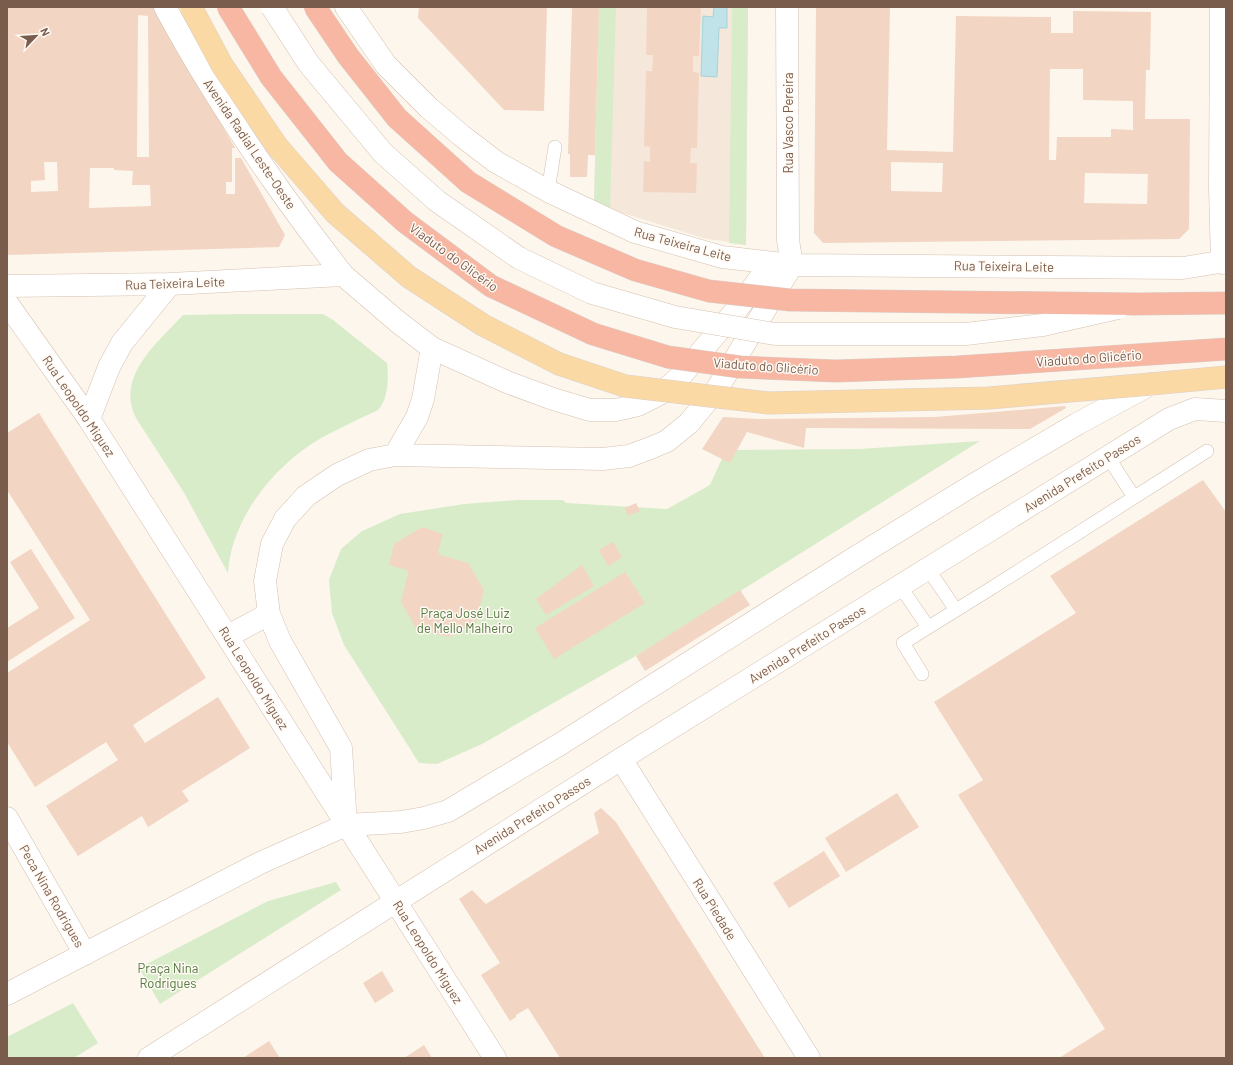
<svg xmlns="http://www.w3.org/2000/svg" width="1233" height="1065" viewBox="0 0 1233 1065" font-family="Barlow,sans-serif">
	<style>
		.residential { fill: #f5e8da }
		.green { fill: #d8ecc9 }
		.water { fill: #bfe3e8; stroke: #a5d3da }
		.building { fill: #f3d5c3; fill-rule: evenodd }
		.lines { fill: none; stroke-linecap: round; stroke-linejoin: round }
		.lane-casing { stroke: #d1beb0; stroke-width: 14 }
		.street-casing { stroke: #d1beb0; stroke-width: 23 }
		.secondary-casing { stroke: #d6c0b0; stroke-width: 23 }
		.primary-casing { stroke: #dad1cd; stroke-width: 23 }
		.highway-casing { stroke: #dad1cd; stroke-width: 23 }
		.lane { stroke: #fff; stroke-width: 13 }
		.street { stroke: #fff; stroke-width: 22 }
		.secondary { stroke: #fff; stroke-width: 22 }
		.primary { stroke: #fbd9a5; stroke-width: 22 }
		.highway { stroke: #f7b7a3; stroke-width: 22 }
		.secondary-bridge-casing { stroke: #d6c0b0; stroke-width: 23; stroke-linecap: butt }
		.primary-bridge-casing { stroke: #dad1cd; stroke-width: 23; stroke-linecap: butt }
		.highway-bridge-casing { stroke: #dad1cd; stroke-width: 23; stroke-linecap: butt }
		.secondary-bridge { stroke: #fff; stroke-width: 22 }
		.primary-bridge { stroke: #fbd9a5; stroke-width: 22 }
		.highway-bridge { stroke: #f7b7a3; stroke-width: 22 }
		.labels { text-anchor: middle; stroke-width: 3; stroke-linejoin: round; paint-order: stroke }
		.street-label { font-size: 13px; fill: #7a5c4d; stroke: #fffaf3 }
		.park-label { font-size: 13px; fill: #537a41; stroke: #fffaf3 }
	</style>
	<rect width="100%" height="100%" fill="#fdf6ec"/>
	<path class="residential" d="M599 7H748L746 245 703 238 594 204Z"/>
	<path class="green" d="M599 7H616L610 210 594 204Z
		M732 7H748L746 245 729 243Z
		M241 314H323L333 320 387 363C389 376 388 401 378 410 373 413 366 415 361 418 348 424 335 431 323 437 276 463 231 518 228 573L183 491 136 418C115 377 157 343 183 315Z
		M980 441 646 650 482 744 437 764 419 763 344 645 332 613 329 580 341 549 362 531 400 514 464 504 517 500H563L566 503 667 509 710 485 726 450 860 449Z
		M336 882 341 890 160 1004 139 968 268 901Z
		M73 1003 98 1043 74 1058H7V1037Z"/>
	<path class="water" d="M714 7H727V28H719L717 77 701 76 703 16 713 17Z"/>
	<path class="building" d="M7 7H154L235 148H232V182H226V194H235V158H241L285 235 279 247 7 255ZM138 15 148 16 149 157H137ZM44 162H57L58 191 31 192V181L45 180ZM90 168H114V170L133 171 132 185H150L151 206 89 208Z
		M419 7H547L544 111 504 110 418 18Z
		M572 7H599L595 155H588L587 177H570V154H568Z
		M647 7H701L699 56H693V72L699 73 697 148H691L690 163H697L696 193 643 192 644 161 650 162V147L644 146 646 71H652L653 55H646Z
		M816 7H890L887 150 953 152 956 16 1051 17V33H1073V11L1151 12 1150 70H1146L1145 119H1190L1189 229 1179 239 823 243 814 233ZM1050 69H1083V100L1133 101V130L1111 129V137H1057L1056 160H1049ZM891 162 943 163 942 192 891 191ZM1085 173 1148 174 1147 204 1084 203Z
		M1065 406 1066 408 1030 429 806 428 804 448 747 432 730 463 702 449 723 417 758 419 935 417Z
		M39 413 206 678 133 725 145 743 218 697 250 748 182 791 189 801 148 827 142 816 78 856 46 806 118 760 106 742 35 787 7 742V673L90 620 7 490V433Z
		M1203 480 1226 512V1058H1059L1105 1029 958 795 983 780 934 702 1076 613 1050 576Z
		M636 503 640 511 628 516 625 508Z
		M422 527 443 534 438 552 440 555 468 563 484 590 476 622 449 637 417 630 401 602 408 573 407 570 389 565 394 544Z
		M613 542 622 557 608 566 599 550Z
		M31 549 75 618 7 662V628L39 608 10 562Z
		M582 565 594 586 546 615 536 599Z
		M625 572 645 603 554 659 535 628Z
		M740 590 750 605 645 671 636 656Z
		M897 793 919 827 846 872 825 838Z
		M601 808 616 822 765 1058H560L528 1008 516 1015V1017L510 1021 481 975 500 963 459 899 472 890 486 904 599 833 594 813Z
		M824 851 840 876 789 908 773 883Z
		M382 971 394 991 375 1003 363 983Z
		M269 1041 280 1058H243Z
		M424 1045 432 1058H404Z"/>
	<g class="lines">
		<g class="lane-casing">
			<path id="lane" d="M548 191 555 147
				M1108 457 1134 497
				M928 569 956 610
				M900 586 928 627
				M922 674 903 643 990 589 1207 451"/>
		</g>
		<g class="street-casing">
			<path id="street" d="M165 7C216 102 277 190 343 275
				M787 7 788 240 792 265
				M1221 7 1220 188 1222 263
				M621 759 809 1058
				M7 818 85 954"/>
		</g>
		<g class="secondary-casing">
			<path id="secondary" d="M346 7 386 65 429 108 462 136 496 162 548 191 635 232 722 257 792 265 1183 268 1226 261
				M7 286 170 284 343 275 398 322 432 348 507 382 553 399 590 410H616L638 405 660 394 680 377 741 304 771 263
				M7 303 89 419 495 1058
				M89 419 109 367 122 343 170 284
				M395 455 417 417 423 399 432 348
				M228 636 269 614
				M346 825 341 748 280 641 269 614 265 581 272 544 285 519 306 496 337 475 369 460 395 455 603 459 629 456 653 447 667 441 689 423 717 389 792 265
				M7 994 260 863 346 825 401 822 424 818 448 811 562 743 856 557 973 485 1077 424 1151 384
				M149 1058 621 759 1169 419 1195 409 1226 411"/>
		</g>
		<g class="primary-casing">
			<path id="primary" d="M1151 384 1226 377"/>
		</g>
		<g class="highway-casing">
			<path id="highway" d="M1136 304 1226 303"/>
		</g>
		<use href="#lane" class="lane"/>
		<use href="#street" class="street"/>
		<use href="#secondary" class="secondary"/>
		<use href="#primary" class="primary"/>
		<use href="#highway" class="highway"/>
		<g class="secondary-bridge-casing">
			<path id="secondary-bridge" d="M272 7 309 64 383 153 437 201 519 258 592 293 675 317 775 334H966L1043 325 1118 308"/>
		</g>
		<g class="primary-bridge-casing">
			<path id="primary-bridge" d="M191 7 222 65 277 146 335 213 409 277 483 325 559 364 625 386 768 403 989 398 1151 384"/>
		</g>
		<g class="highway-bridge-casing">
			<path id="highway-bridge" d="M228 7 271 77 338 162 405 222 491 286 593 334 668 357 740 367 836 371 957 367 1226 349
				M315 7 348 56 397 118 468 182 556 236 635 270 709 291 790 300 1136 304"/>
		</g>
		<use href="#secondary-bridge" class="secondary-bridge"/>
		<use href="#primary-bridge" class="primary-bridge"/>
		<use href="#highway-bridge" class="highway-bridge"/>
	</g>
	<g class="labels">
		<g class="street-label">
			<text transform="translate(788 123) rotate(-90)" y="5">Rua Vasco Pereira</text>
			<text transform="translate(250 144) rotate(56)" y="5">Avenida Radial Leste-Oeste</text>
			<text transform="translate(683 244) rotate(15)" y="5">Rua Teixeira Leite</text>
			<text transform="translate(454 257) rotate(36)" y="5">Viaduto do Glicério</text>
			<text transform="translate(1004 266) rotate(1)" y="5">Rua Teixeira Leite</text>
			<text transform="translate(175 283) rotate(-2)" y="5">Rua Teixeira Leite</text>
			<text transform="translate(1089 358) rotate(-4)" y="5">Viaduto do Glicério</text>
			<text transform="translate(766 366) rotate(4)" y="5">Viaduto do Glicério</text>
			<text transform="translate(79 406) rotate(56)" y="5">Rua Leopoldo Miguez</text>
			<text transform="translate(1082 473) rotate(-32)" y="5">Avenida Prefeito Passos</text>
			<text transform="translate(807 644) rotate(-32)" y="5">Avenida Prefeito Passos</text>
			<text transform="translate(254 678) rotate(58)" y="5">Rua Leopoldo Miguez</text>
			<text transform="translate(532 815) rotate(-32)" y="5">Avenida Prefeito Passos</text>
			<text transform="translate(52 896) rotate(60)" y="5">Peca Nina Rodrigues</text>
			<text transform="translate(715 909) rotate(58)" y="5">Rua Piedade</text>
			<text transform="translate(428 952) rotate(58)" y="5">Rua Leopoldo Miguez</text>
		</g>
		<g class="park-label">
			<text x="465" y="618">Praça José Luiz<tspan x="465" dy="15">de Mello Malheiro</tspan></text>
			<text x="168" y="973">Praça Nina<tspan x="168" dy="15">Rodrigues</tspan></text>
		</g>
	</g>
	<rect width="1233" height="1065" fill="none" stroke="#7a5c4d" stroke-width="16"/>
	<g transform="translate(36 36) rotate(65)" stroke="#fffaf3" stroke-width="3" paint-order="stroke">
	<path d="M0-3L7 15L0 10L-7 15Z" fill="#7a5c4d"/>
	<text y="-6" font-size="11" font-weight="bold" text-anchor="middle" fill="#7a5c4d">N</text>
	</g>
</svg>
